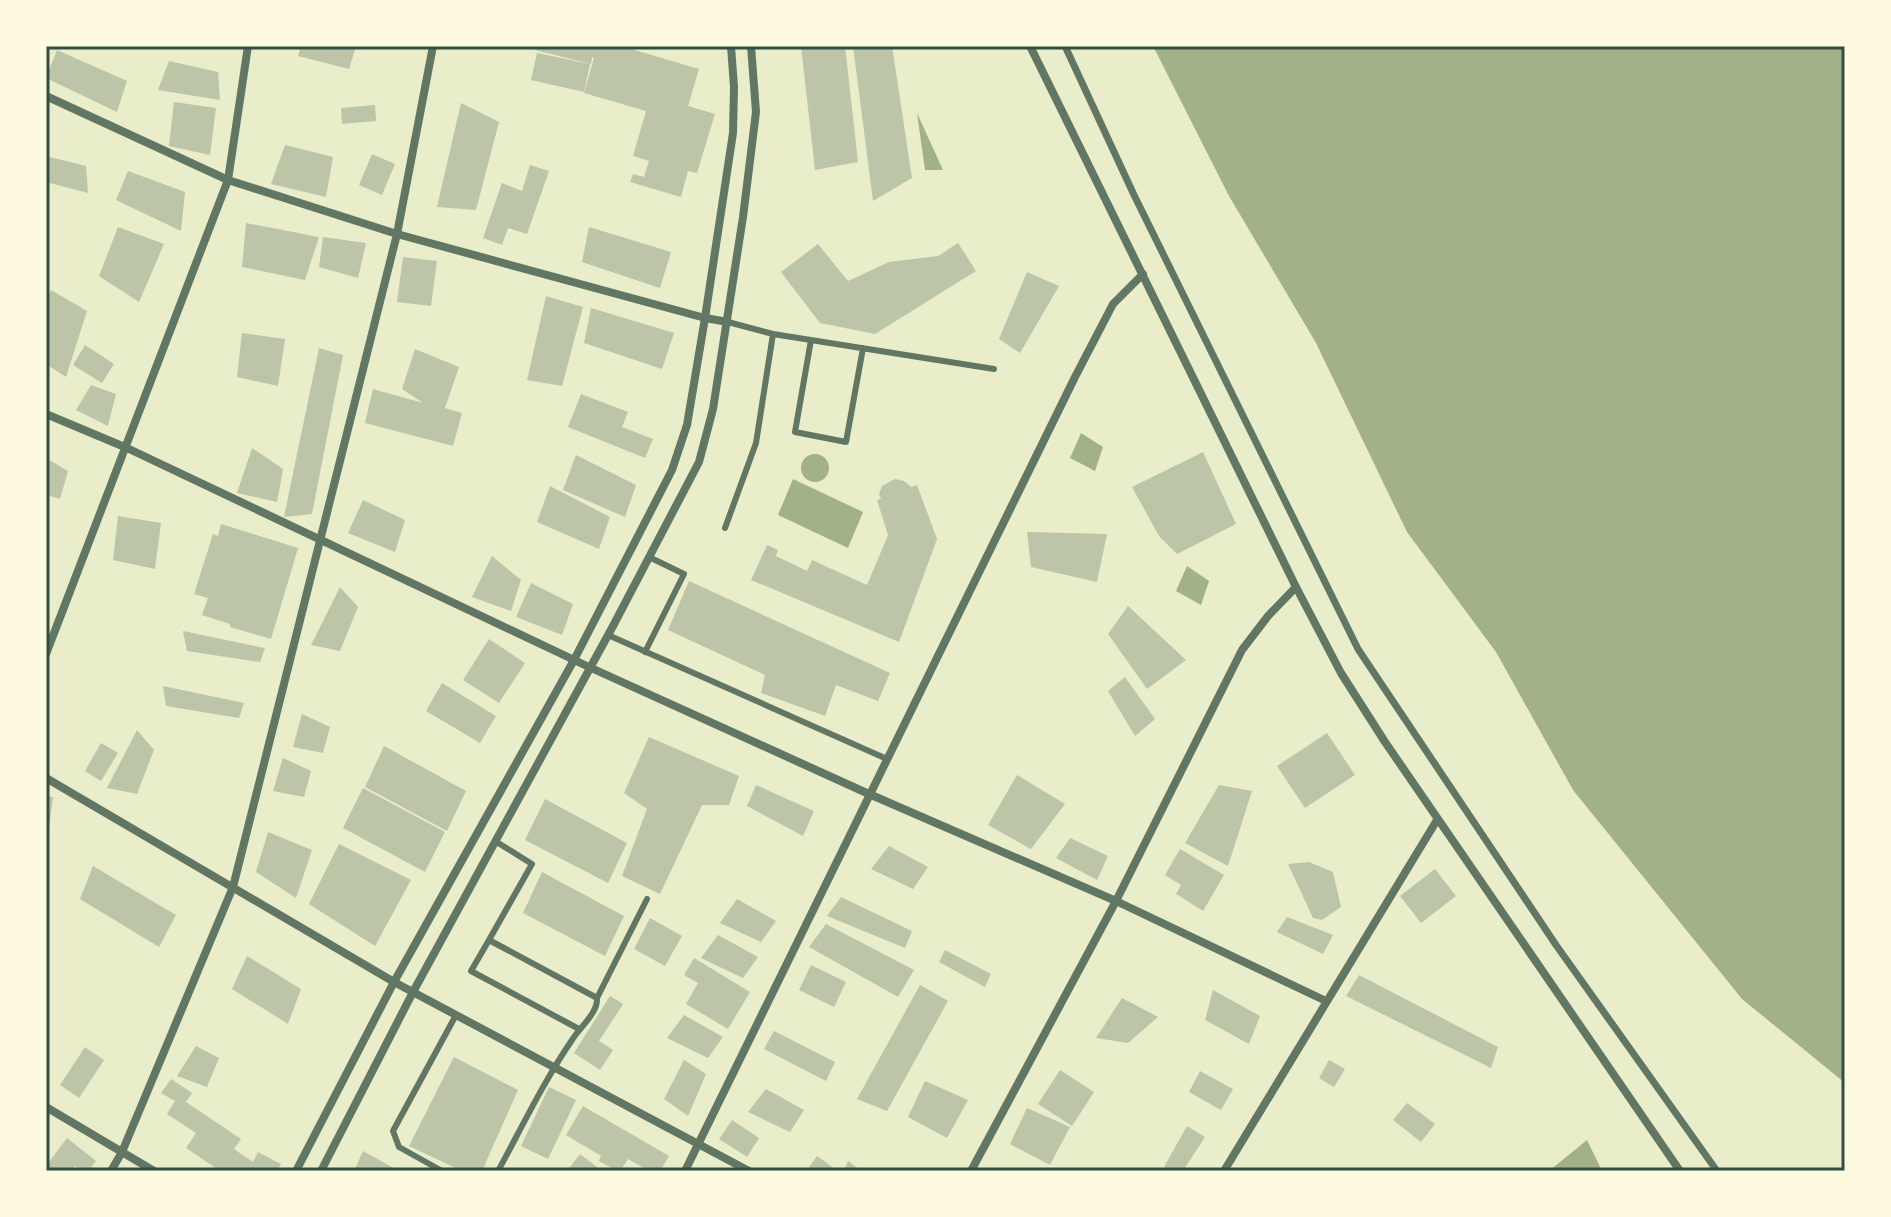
<svg xmlns="http://www.w3.org/2000/svg" width="1891" height="1217" viewBox="0 0 1891 1217" font-family="Inter,sans-serif">
	<style>
		.water { fill: #a3b18a }
		.building { fill: #bcc5a7 }
		.lines { fill: none; stroke-linecap: round; stroke-linejoin: round }
		.service { stroke: #617663; stroke-width: 6 }
		.pedestrian { stroke: #617663; stroke-width: 7 }
		.minor { stroke: #617663; stroke-width: 8 }
		.neatline { fill: none; stroke: #344e41; stroke-width: 3 }
	</style>
	<rect width="100%" height="100%" fill="#e9edc9"/>
	<path class="water" d="M1153 46H1845V1083L1742 999 1573 790 1496 652 1407 532 1316 343 1229 196Z
		M917 113 943 170H925Z
		M1081 433 1103 447 1095 471 1070 458Z
		M801 468a14 14 0 1 1 28 0a14 14 0 1 1-28 0Z
		M793 479 863 512 848 548 778 515Z
		M1187 566 1209 581 1201 605 1176 591Z
		M1587 1140 1602 1171H1549Z"/>
	<path class="building" d="M301 46H356L349 69 298 56Z
		M536 46H621L699 69 688 106 715 114 697 173 688 171 681 197 630 182 633 174 644 177 649 161 633 156 646 111 584 93 594 58H592L591 64 535 50Z
		M801 46H845L858 162 815 170Z
		M853 46H892L912 178 873 201Z
		M57 50 127 81 117 112 46 78Z
		M537 53 590 64 584 92 531 80Z
		M169 61 218 72 220 100 158 90Z
		M174 102 216 108 210 155 169 146Z
		M461 103 499 122 476 210 437 207Z
		M375 105 376 121 342 124 341 108Z
		M285 145 333 157 326 197 271 184Z
		M372 154 395 164 382 195 359 185Z
		M46 156 86 166 88 193 46 182Z
		M530 165 549 171 527 234 508 228 502 245 483 238 502 183 522 191Z
		M128 171 185 192 181 231 116 200Z
		M246 223 319 237 305 280 242 267Z
		M118 227 164 244 139 302 99 276Z
		M589 227 671 252 660 288 582 262Z
		M323 237 366 243 358 278 319 267Z
		M958 243 976 271 875 334 820 323 781 272 818 244 848 281 889 262 938 256Z
		M403 257 437 261 431 306 397 302Z
		M1027 272 1059 286 1020 353 999 339Z
		M51 290 87 311 66 377 46 364V302Z
		M546 296 583 307 562 386 527 380Z
		M591 308 674 333 662 369 584 343Z
		M242 333 285 339 278 386 237 377Z
		M85 345 114 364 102 383 73 365Z
		M319 348 343 355 312 514 284 517Z
		M415 349 459 367 445 408 462 413 453 446 365 423 373 389 423 403 402 389Z
		M91 385 116 394 108 426 76 410Z
		M581 394 628 412 622 427 653 439 645 458 568 427Z
		M252 448 283 469 277 502 237 493Z
		M1203 452 1236 524 1177 554 1159 536 1132 487Z
		M576 455 636 485 625 517 563 490Z
		M46 458 68 471 60 499 46 495Z
		M895 479 904 481 911 487 917 485 937 539 899 642 751 580 767 545 778 550 776 556 807 571 812 560 867 585 888 535 877 500 881 499 879 494 882 486Z
		M550 486 610 517 599 549 537 522Z
		M363 500 405 520 395 552 348 533Z
		M118 516 161 523 155 569 113 560Z
		M221 524 298 548 271 639 230 627V624L202 615 208 598 194 594 213 534 218 536Z
		M1027 532 1107 534 1097 582 1031 567Z
		M492 556 521 580 511 611 472 597Z
		M689 581 890 673 878 701 836 685 825 716 761 693 765 675 668 630Z
		M531 583 573 604 562 635 516 617Z
		M340 587 358 607 340 651 311 645Z
		M1128 606 1186 660 1147 689 1108 634Z
		M183 631 265 648 260 662 187 651Z
		M489 639 525 663 499 703 463 680Z
		M1125 677 1155 719 1135 736 1108 691Z
		M442 683 496 716 480 743 426 711Z
		M163 686 244 703 239 718 166 706Z
		M302 714 330 727 323 753 293 747Z
		M137 730 154 750 137 794 107 788Z
		M1327 733 1355 775 1305 808 1277 766Z
		M649 737 739 776 729 805H702L660 894 622 876 647 809 624 793Z
		M101 743 118 753 101 781 85 771Z
		M384 746 466 791 447 831 365 787Z
		M283 758 311 771 304 797 273 791Z
		M1017 775 1065 804 1031 849 988 825Z
		M756 785 814 811 803 836 747 806Z
		M1219 785 1252 791 1228 866 1185 843Z
		M363 788 445 832 425 872 343 828Z
		M46 796 53 797 48 835H46Z
		M545 799 627 843 608 883 525 840Z
		M268 832 312 850 296 898 256 872Z
		M1070 838 1108 856 1097 880 1056 858Z
		M339 844 411 880 375 946 309 904Z
		M889 846 928 867 913 889 871 869Z
		M1180 849 1224 875 1203 911 1176 894 1181 885 1165 875Z
		M1309 862 1333 872 1341 907 1322 920 1313 918 1288 864Z
		M93 866 176 915 159 947 80 899Z
		M1435 869 1456 896 1421 923 1400 896Z
		M542 872 624 916 605 956 523 913Z
		M841 897 912 931 905 948 827 916Z
		M737 899 776 921 761 942 720 923Z
		M1287 917 1333 935 1323 954 1277 932Z
		M650 918 682 936 665 966 634 949Z
		M826 924 914 970 898 997 809 947Z
		M718 935 758 957 743 978 701 958Z
		M945 950 991 974 985 987 939 962Z
		M247 956 301 989 288 1024 232 989Z
		M694 958 750 992 728 1029 686 1004 698 983 684 975Z
		M811 965 846 982 834 1007 799 990Z
		M1359 975 1498 1047 1491 1068 1346 996Z
		M920 985 948 1001 887 1111 857 1099Z
		M1213 990 1260 1016 1249 1044 1205 1020Z
		M610 996 623 1004 599 1041 613 1050 600 1070 574 1053Z
		M1122 998 1158 1017 1128 1043 1096 1038Z
		M684 1015 723 1037 708 1058 667 1038Z
		M774 1031 835 1062 826 1081 764 1049Z
		M196 1046 219 1058 207 1087 177 1076Z
		M85 1047 104 1060 79 1098 60 1085Z
		M454 1057 518 1090 482 1171H462L409 1146Z
		M684 1060 706 1074 688 1116 664 1099Z
		M1329 1060 1345 1069 1334 1087 1319 1078Z
		M1060 1070 1094 1092 1072 1126 1038 1104Z
		M1200 1071 1233 1089 1221 1110 1189 1092Z
		M171 1079 192 1093 186 1102 241 1139 234 1149 253 1162 258 1152 281 1164 277 1171H220L186 1148 196 1133 167 1114 175 1101 161 1093Z
		M925 1081 968 1100 947 1138 908 1117Z
		M549 1087 576 1100 548 1159 521 1146Z
		M766 1089 804 1110 790 1132 748 1112Z
		M1407 1103 1435 1124 1421 1142 1393 1120Z
		M583 1106 669 1156 660 1171H649L628 1159 620 1171H617L599 1161 601 1156 566 1135Z
		M1027 1108 1070 1127 1050 1165 1010 1144Z
		M732 1120 759 1138 747 1157 719 1139Z
		M1187 1126 1205 1137 1183 1171H1174L1164 1167Z
		M67 1138 96 1161 88 1171H81L75 1166 71 1171H46V1166Z
		M363 1151 399 1171H354Z
		M580 1154 602 1171H567Z
		M817 1156 838 1171H806Z
		M848 1161 862 1171H844Z"/>
	<g class="lines">
		<path class="service" d="M728 322 773 334 994 369
			M811 340 795 432 846 442 863 348
			M725 528 756 443 773 334
			M608 635 887 759
			M645 652 684 574 649 557
			M495 841 532 864 489 940 597 998C598 1013 580 1027 572 1040 544 1081 522 1127 498 1171
			M489 940 471 971 579 1029
			M597 998 647 899
			M442 1171 399 1147 393 1131 456 1015"/>
		<path class="pedestrian" d="M1065 46 1134 195 1358 649 1556 945 1717 1171"/>
		<path class="minor" d="M1030 46 1296 587 1341 673 1385 742 1680 1171
			M46 96 228 180 397 234 705 318 728 322
			M46 414 127 448 589 667 869 794 1116 901 1326 1001
			M46 654 228 180 248 46
			M46 778 394 982 749 1171
			M46 1107 154 1171
			M111 1171 122 1152 233 887 397 234 433 46
			M296 1171 394 982 574 660 672 470 687 425 705 318 733 133 734 87 731 46
			M321 1171 413 992 613 626 699 462 713 409 743 217 756 112 751 46
			M685 1171 1075 377 1113 304 1143 274
			M971 1171 1116 901 1242 650 1268 616 1296 587
			M1224 1171 1437 820"/>
	</g>
	<rect width="1891" height="1217" fill="none" stroke="#fefae0" stroke-width="96"/>
	<rect x="48" y="48" width="1795" height="1121" class="neatline"/>
</svg>
